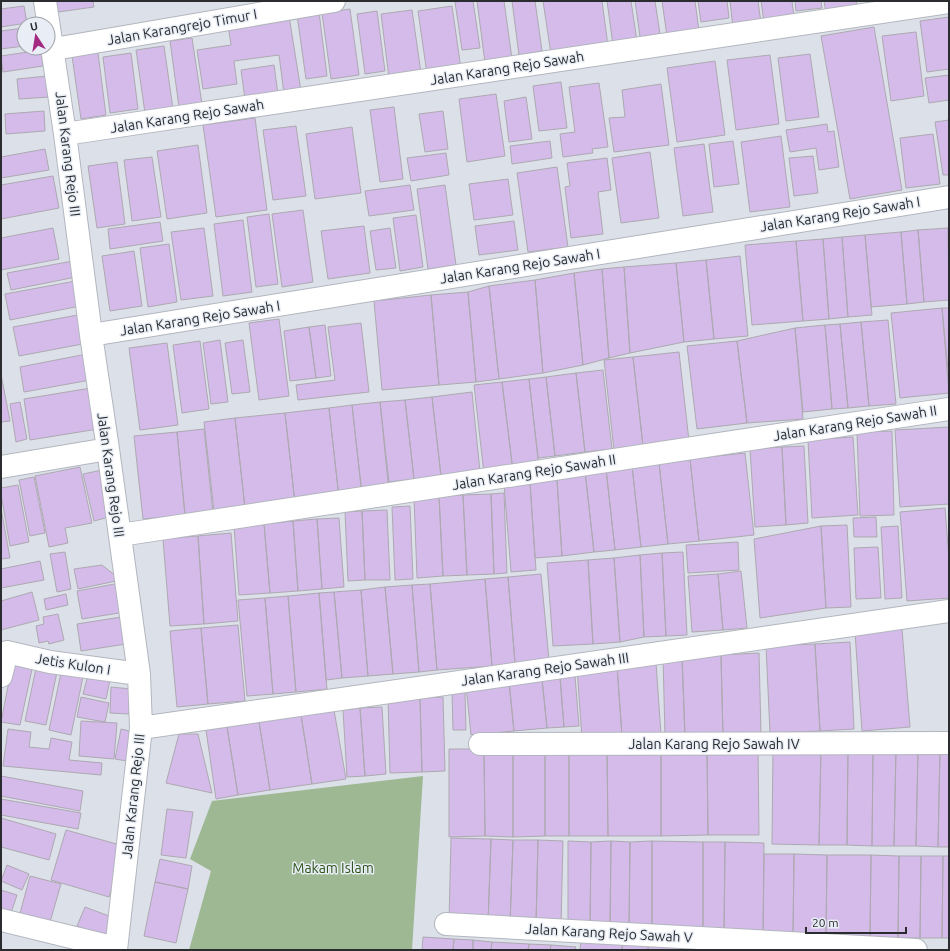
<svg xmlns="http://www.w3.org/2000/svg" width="950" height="951" viewBox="0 0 950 951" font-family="Ubuntu,sans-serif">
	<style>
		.green { fill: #9db892 }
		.building { fill: #d4bbea; stroke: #ada9b1 }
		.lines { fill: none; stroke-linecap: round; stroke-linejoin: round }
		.minor-casing { stroke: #b2b6be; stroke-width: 24 }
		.minor { stroke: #fff; stroke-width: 22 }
		.labels { text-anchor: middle; stroke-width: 3; stroke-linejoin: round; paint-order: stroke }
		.street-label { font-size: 14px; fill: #2a2c2f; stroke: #e9eef6 }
		.park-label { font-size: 14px; fill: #2b5317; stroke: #e9eef6 }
	</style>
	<rect width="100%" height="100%" fill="#dce0e9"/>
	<path class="green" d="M423 776 412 950H189L211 871 190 859 212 801Z"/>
	<path class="building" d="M56 1H93L94 7 58 12Z
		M464 1H473L480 48 462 50 455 2Z
		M477 1H504L512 59 485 63Z
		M512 1H535L542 51 519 55Z
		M543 1H602L608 46 551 54Z
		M607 1H631L637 41 613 45Z
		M635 1H655L660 34 640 37Z
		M662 1H695L699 31 667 36Z
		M698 1H727L729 18 701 22Z
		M730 1H758L761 23 733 28Z
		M761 1H792L794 17 764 22Z
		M795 1H821L822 8 796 11Z
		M824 1H856L858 10 826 13Z
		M24 6 27 23 1 27V9Z
		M452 6 461 69 427 74 418 11Z
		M350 9 359 75 331 79 322 13Z
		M412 10 421 73 389 78 381 14Z
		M377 11 385 71 365 74 357 14Z
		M319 12 327 76 306 79 297 15Z
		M289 16 301 91 284 94 279 55 234 61 237 84 203 89 197 50 231 45 228 25Z
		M949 17V69L927 72 920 21Z
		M874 27 902 190 850 199 821 36Z
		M24 28V46L1 49V31Z
		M916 32 924 96 891 101 882 36Z
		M192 38 202 104 179 107 170 41Z
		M164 46 173 109 145 113 136 50Z
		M41 50 43 66 3 72 1 56Z
		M98 53 106 115 81 119 72 56Z
		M131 53 138 109 110 113 103 57Z
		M810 54 819 117 786 121 778 58Z
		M770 55 779 124 736 130 727 60Z
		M715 61 725 135 677 142 667 68Z
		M274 65 278 94 245 99 241 70Z
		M949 75V100L929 103 925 78Z
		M48 76 50 97 19 99 17 79Z
		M561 82 567 128 539 131 533 86Z
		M599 83 608 147 592 149 593 153 563 157 560 134 575 132 569 87Z
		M661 84 669 145 614 152 609 118 625 117 622 90Z
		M496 94 505 156 467 162 459 99Z
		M526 97 532 139 509 142 504 101Z
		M394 107 403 179 380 182 370 110Z
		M44 111 45 131 6 134 5 114Z
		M443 111 448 149 425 152 419 114Z
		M255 118 267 210 216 217 203 125Z
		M949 120V175H943L935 122Z
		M827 124 828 132 834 131 839 167 819 170 816 148 790 152 786 130Z
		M296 126 306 196 273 200 263 130Z
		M352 127 361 193 315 199 306 134Z
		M933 134 940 184 906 188 900 138Z
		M781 136 790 207 750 212 741 142Z
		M550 141 552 158 512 164 510 146Z
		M733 141 739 184 714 187 709 144Z
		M704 144 713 212 683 216 674 148Z
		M198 145 207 213 167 219 157 151Z
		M45 149 49 170 1 178V157Z
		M650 152 659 218 621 223 612 158Z
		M446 153 449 175 411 181 407 158Z
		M813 156 818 193 794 196 789 158Z
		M152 157 161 217 132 221 124 160Z
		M607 158 611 190 598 192 603 234 571 238 565 187 570 186 567 163Z
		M117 162 125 224 97 228 88 166Z
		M557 167 568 247 528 252 517 173Z
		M53 176 59 208 1 219V185Z
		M508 179 513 215 474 220 469 184Z
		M410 185 414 210 369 216 365 191Z
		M445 185 456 265 428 269 417 189Z
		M303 210 313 282 282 287 272 214Z
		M269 214 278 284 256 287 247 217Z
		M416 215 423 267 400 271 393 218Z
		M243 220 252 292 223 296 214 224Z
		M514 221 518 250 479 255 475 226Z
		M160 222 163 241 110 249 108 229Z
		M364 226 370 273 328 279 321 231Z
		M53 228 59 259 1 270V238Z
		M204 228 213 296 181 300 171 232Z
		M390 228 396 268 376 270 370 231Z
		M948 228 949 300 924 302 918 230Z
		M918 230 924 302 907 304 901 232Z
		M901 232 907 304 871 307 865 235Z
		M865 235 872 315 848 317 842 237Z
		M842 237 848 317 829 319 823 239Z
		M823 239 829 319 803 321 796 241Z
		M796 241 803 321 752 325 745 245Z
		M169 244 177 302 148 307 140 248Z
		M134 251 142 306 110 311 102 256Z
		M740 256 748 336 714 339 706 260Z
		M706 260 714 339 684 342 676 263Z
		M73 261 76 277 11 290 7 273Z
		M676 263 684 342 630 353 624 267Z
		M624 267 630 353 609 358 602 269Z
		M602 269 609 358 583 365 574 273Z
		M574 273 583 365 543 373 535 280Z
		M81 280 85 305 10 320 5 294Z
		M535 280 543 373 499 379 489 286Z
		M489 286 499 379 476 382 468 292Z
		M468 292 476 382 439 385 431 295Z
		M431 295 439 385 382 390 374 301Z
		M942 308 949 393 900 398 891 313Z
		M942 308H949V369L948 370Z
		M83 314 88 343 19 356 13 327Z
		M279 319 289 396 259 400 249 323Z
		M888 320 896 404 869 406 861 322Z
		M861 322 869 406 848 408 840 324Z
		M361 323 369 392 298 400 296 385 335 380 328 327Z
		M840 324 848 408 832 409 825 325Z
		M325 325 331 376 316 378 309 327Z
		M825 325 832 409 803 412 795 328Z
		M309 327 316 378 290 381 284 331Z
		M795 328 803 419 747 423 737 341Z
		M220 340 228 402 211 404 203 343Z
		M243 340 250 392 232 394 225 343Z
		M200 341 209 409 182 413 173 345Z
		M737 341 747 423 697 429 687 346Z
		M167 343 178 425 140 430 129 348Z
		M679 352 689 441 643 446 633 357Z
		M92 353 96 379 24 392 20 367Z
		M633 357 643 446 614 450 604 360Z
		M603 370 612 449 585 452 576 373Z
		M576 373 585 452 555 456 546 377Z
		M1 374 10 421 1 422Z
		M546 377 555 456 538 458 529 379Z
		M529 379 539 467 513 471 502 382Z
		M502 382 513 471 484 474 474 385Z
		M91 388 98 429 30 440 24 399Z
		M472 392 480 472 441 476 432 397Z
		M432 397 441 476 414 479 405 400Z
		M405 400 414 479 388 482 380 402Z
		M20 402 27 439 16 442 10 404Z
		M380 402 390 492 362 495 352 405Z
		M352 405 362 495 339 498 329 408Z
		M329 408 339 498 295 503 285 413Z
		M285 413 295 503 245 508 235 418Z
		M235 418 245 508 214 511 204 422Z
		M949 427V504L900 507 895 430Z
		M204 429 213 512 185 515 177 432Z
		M892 431 894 515 860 516 857 432Z
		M177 432 185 515 143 519 134 436Z
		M853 437 858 515 812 518 808 440Z
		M804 446 808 523 786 525 782 447Z
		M782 447 786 525 755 527 750 449Z
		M745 453 754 535 699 541 690 459Z
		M690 459 699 541 668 544 659 463Z
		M659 463 668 544 641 547 632 466Z
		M632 466 641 547 615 550 606 469Z
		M80 467 92 523 65 528 68 543 49 547 35 476Z
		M606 469 615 550 594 552 585 471Z
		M102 470 113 516 94 521 83 474Z
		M585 471 594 552 562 556 557 480Z
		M34 477 45 533 30 536 19 480Z
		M557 480 562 556 535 558 530 483Z
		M530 483 536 570 511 572 504 484Z
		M18 485 29 542 10 546 1 494V488Z
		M504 493 507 573 494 574 491 494Z
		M491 494 494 574 467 575 463 495Z
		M463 495 467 575 443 576 439 496Z
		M439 496 443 576 417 578 414 497Z
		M410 506 413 579 395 580 392 507Z
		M1 508 10 558 1 559Z
		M945 508 949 559V598L907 601 900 512Z
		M387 510 390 580H365L362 511Z
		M362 511 365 580 348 581 345 512Z
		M876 517 877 537H854L853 518Z
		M339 518 344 587 322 589 317 519Z
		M317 519 322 589 298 591 293 521Z
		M293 521 298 591 270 593 264 524Z
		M264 524 270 593 239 595 234 526Z
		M847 525 851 607 826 608 821 526Z
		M821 526 826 608 760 618 754 539Z
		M898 526 902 598 885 599 881 527Z
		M231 533 238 621 204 624 198 536Z
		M198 536 204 624 170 626 163 539Z
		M738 542 739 570 688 573 686 545Z
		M878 547 881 598 856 599 854 548Z
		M65 552 71 589 57 592 50 554Z
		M683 552 687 635 666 636 662 553Z
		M662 553 666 636 644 637 640 555Z
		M640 555 644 637 620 642 614 558Z
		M614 558 620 642 593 644 588 560Z
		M588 560 593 644 553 646 547 563Z
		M40 561 44 580 1 588V569Z
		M102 565 121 580 78 589 74 569Z
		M741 571 747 628 723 630 718 574Z
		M541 574 549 660 515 663 508 577Z
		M718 574 723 630 692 632 688 576Z
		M508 577 515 663 492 666 485 579Z
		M485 579 492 666 437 670 430 584Z
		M120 583 125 612 82 619 77 591Z
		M430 584 437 670 419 672 412 585Z
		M412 585 419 672 393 674 385 587Z
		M385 587 393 674 368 676 361 590Z
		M361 590 368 676 342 678 334 592Z
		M32 592 39 620 1 630V601Z
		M334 592 342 678 326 680 319 593Z
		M319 593 327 689 296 692 288 596Z
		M66 594 68 605 46 610 44 599Z
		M288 596 296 692 273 694 265 598Z
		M265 598 273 694 247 696 238 600Z
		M58 614 64 640 49 644 48 641 39 643 36 626 44 624 43 617Z
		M121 617 126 644 81 651 77 624Z
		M238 625 245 701 208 704 201 628Z
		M201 628 208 704 177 707 170 631Z
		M902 629 910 727 862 731 855 633Z
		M850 642 854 729 820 731 815 644Z
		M815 644 820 731 770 733 766 646Z
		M759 653 761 734 723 736 721 655Z
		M721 655 723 736 685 737 682 656Z
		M14 656 34 660 20 725 1 722Z
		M663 656H682L685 737H665Z
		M656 663 661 734 622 736 617 666Z
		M617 666 622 736 582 739 577 668Z
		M36 668 57 672 46 725 25 721Z
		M62 668 84 672 71 735 49 730Z
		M88 675 110 680 106 699 83 694Z
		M575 676 579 726 564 727 560 677Z
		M560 677 564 727 547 728 542 679Z
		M542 679 547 728 514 731 509 682Z
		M509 682 514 731 471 735 466 685Z
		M111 687 131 689 129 714 110 713Z
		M452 692H465L466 730H453Z
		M81 697 109 703 105 722 77 717Z
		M443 697 445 771 422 772 420 698Z
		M420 698 422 772 390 773 388 699Z
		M382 707 386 774 365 776 360 708Z
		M360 708 365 776 347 777 343 710Z
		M334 710 346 779 312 784 301 715Z
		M301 715 312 784 270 790 259 722Z
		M81 721 117 723 114 759 79 756Z
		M259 722 270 790 238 795 227 727Z
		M227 727 238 795 216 799 206 730Z
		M8 729 31 732 29 747 49 749 51 738 72 742 69 760 102 763 101 775 3 766Z
		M121 729 139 733 133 762 115 759Z
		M179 734H198L212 793 166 783Z
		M758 747 759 835H708L707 748Z
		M773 747 821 748 819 845 772 844Z
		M607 748 608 836H569V749Z
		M607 748H661V836H608Z
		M661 748H707L708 835 661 836Z
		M821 748H848L847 845H819Z
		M848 748H873L872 846 847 845Z
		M873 748 896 749 894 846H872Z
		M449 749H484L485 836 449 837Z
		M484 749H513V837L485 836Z
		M513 749H545V836L513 837Z
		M545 749H569V836H545Z
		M896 749H918L916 846H894Z
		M918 749H940L938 847 916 846Z
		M940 749H949V847H938Z
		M1 776 83 791 80 811 1 796Z
		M1 799 81 813 78 829 1 815Z
		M167 809 193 812 186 858 161 855Z
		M1 818 56 834 49 860 1 847Z
		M66 830 124 846 109 897 51 880Z
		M451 838 491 839 488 923 449 922Z
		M491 839 513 840 510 924 488 923Z
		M513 840H538L536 924H510Z
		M538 840 563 841 561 925 536 924Z
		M568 841 591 842 590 929 568 928Z
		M611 841 610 931 590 929 591 842Z
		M611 841 630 842 629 930 610 931Z
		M652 841V931L629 930 630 842Z
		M652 841 703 842V933L652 931Z
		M703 842H725L724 936 703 933Z
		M725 842 764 843 763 937 724 936Z
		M764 854H794L793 937H763Z
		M794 854 827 855 826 937H793Z
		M827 855H871L870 938 826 937Z
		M871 855 899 856 898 938H870Z
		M899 856H921L920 938H898Z
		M921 856H943L942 938H920Z
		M943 856H949V938H942Z
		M160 859 192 866 188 889 155 882Z
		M7 865 29 874 22 890 1 881Z
		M30 876 61 884 48 929 18 921Z
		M155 882 188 889 176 943 144 936Z
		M1 890 17 895 9 919 1 916Z
		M85 907 117 919 110 939 77 926Z
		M581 936 623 938 622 950H580Z
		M423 937 454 939 453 950H422Z
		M623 938 649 939 648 950H622Z
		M454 939 473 940V950H453Z
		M649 939 689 941 688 950H648Z
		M473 940 492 942 491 950H473Z
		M492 942 529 944 528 950H491Z
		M529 944 551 945 550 950H528Z
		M551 945 576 947 575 950H550Z"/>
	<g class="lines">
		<g class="minor-casing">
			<path id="minor" d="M45 1 65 134 91 335 108 449 139 674 141 728 116 950
				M54 49 334 1
				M65 134 949 2
				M91 335 949 197
				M1 467 108 449
				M120 535 949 409
				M7 652 50 662 139 674
				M1 676 7 652
				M141 728 949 611
				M480 744 949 743
				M1 920 116 948
				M446 924 916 950"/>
		</g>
		<use href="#minor" class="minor"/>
	</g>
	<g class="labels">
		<g class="street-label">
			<text transform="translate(182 27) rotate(-10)" y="5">Jalan Karangrejo Timur I</text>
			<text transform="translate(507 68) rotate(-9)" y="5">Jalan Karang Rejo Sawah</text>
			<text transform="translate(187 116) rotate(-9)" y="5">Jalan Karang Rejo Sawah</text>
			<text transform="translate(68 154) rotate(83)" y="5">Jalan Karang Rejo III</text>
			<text transform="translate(840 214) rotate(-9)" y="5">Jalan Karang Rejo Sawah I</text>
			<text transform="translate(520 266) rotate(-9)" y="5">Jalan Karang Rejo Sawah I</text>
			<text transform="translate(200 318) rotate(-9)" y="5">Jalan Karang Rejo Sawah I</text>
			<text transform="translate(855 423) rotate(-9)" y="5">Jalan Karang Rejo Sawah II</text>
			<text transform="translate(534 472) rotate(-9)" y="5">Jalan Karang Rejo Sawah II</text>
			<text transform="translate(111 475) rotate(82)" y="5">Jalan Karang Rejo III</text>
			<text transform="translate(73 664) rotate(9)" y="5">Jetis Kulon I</text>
			<text transform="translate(545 669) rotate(-8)" y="5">Jalan Karang Rejo Sawah III</text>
			<text x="714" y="749">Jalan Karang Rejo Sawah IV</text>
			<text transform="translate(133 796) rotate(-84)" y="5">Jalan Karang Rejo III</text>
			<text transform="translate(609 933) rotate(3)" y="5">Jalan Karang Rejo Sawah V</text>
		</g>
		<g class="park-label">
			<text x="333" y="873">Makam Islam</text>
		</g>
	</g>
	<rect width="950" height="951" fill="none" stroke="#2a2c2f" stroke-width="4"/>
	<g transform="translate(36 36) rotate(348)"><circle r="19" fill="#e9eef6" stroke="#9da0a6"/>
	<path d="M0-3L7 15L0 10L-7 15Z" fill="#a32a80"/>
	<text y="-6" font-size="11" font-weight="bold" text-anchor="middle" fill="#2a2c2f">U</text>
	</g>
	<path d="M806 927v6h100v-6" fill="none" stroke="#2a2c2f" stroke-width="2"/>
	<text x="812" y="927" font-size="12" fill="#2a2c2f" stroke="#e9eef6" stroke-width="3" paint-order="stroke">20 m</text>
</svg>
